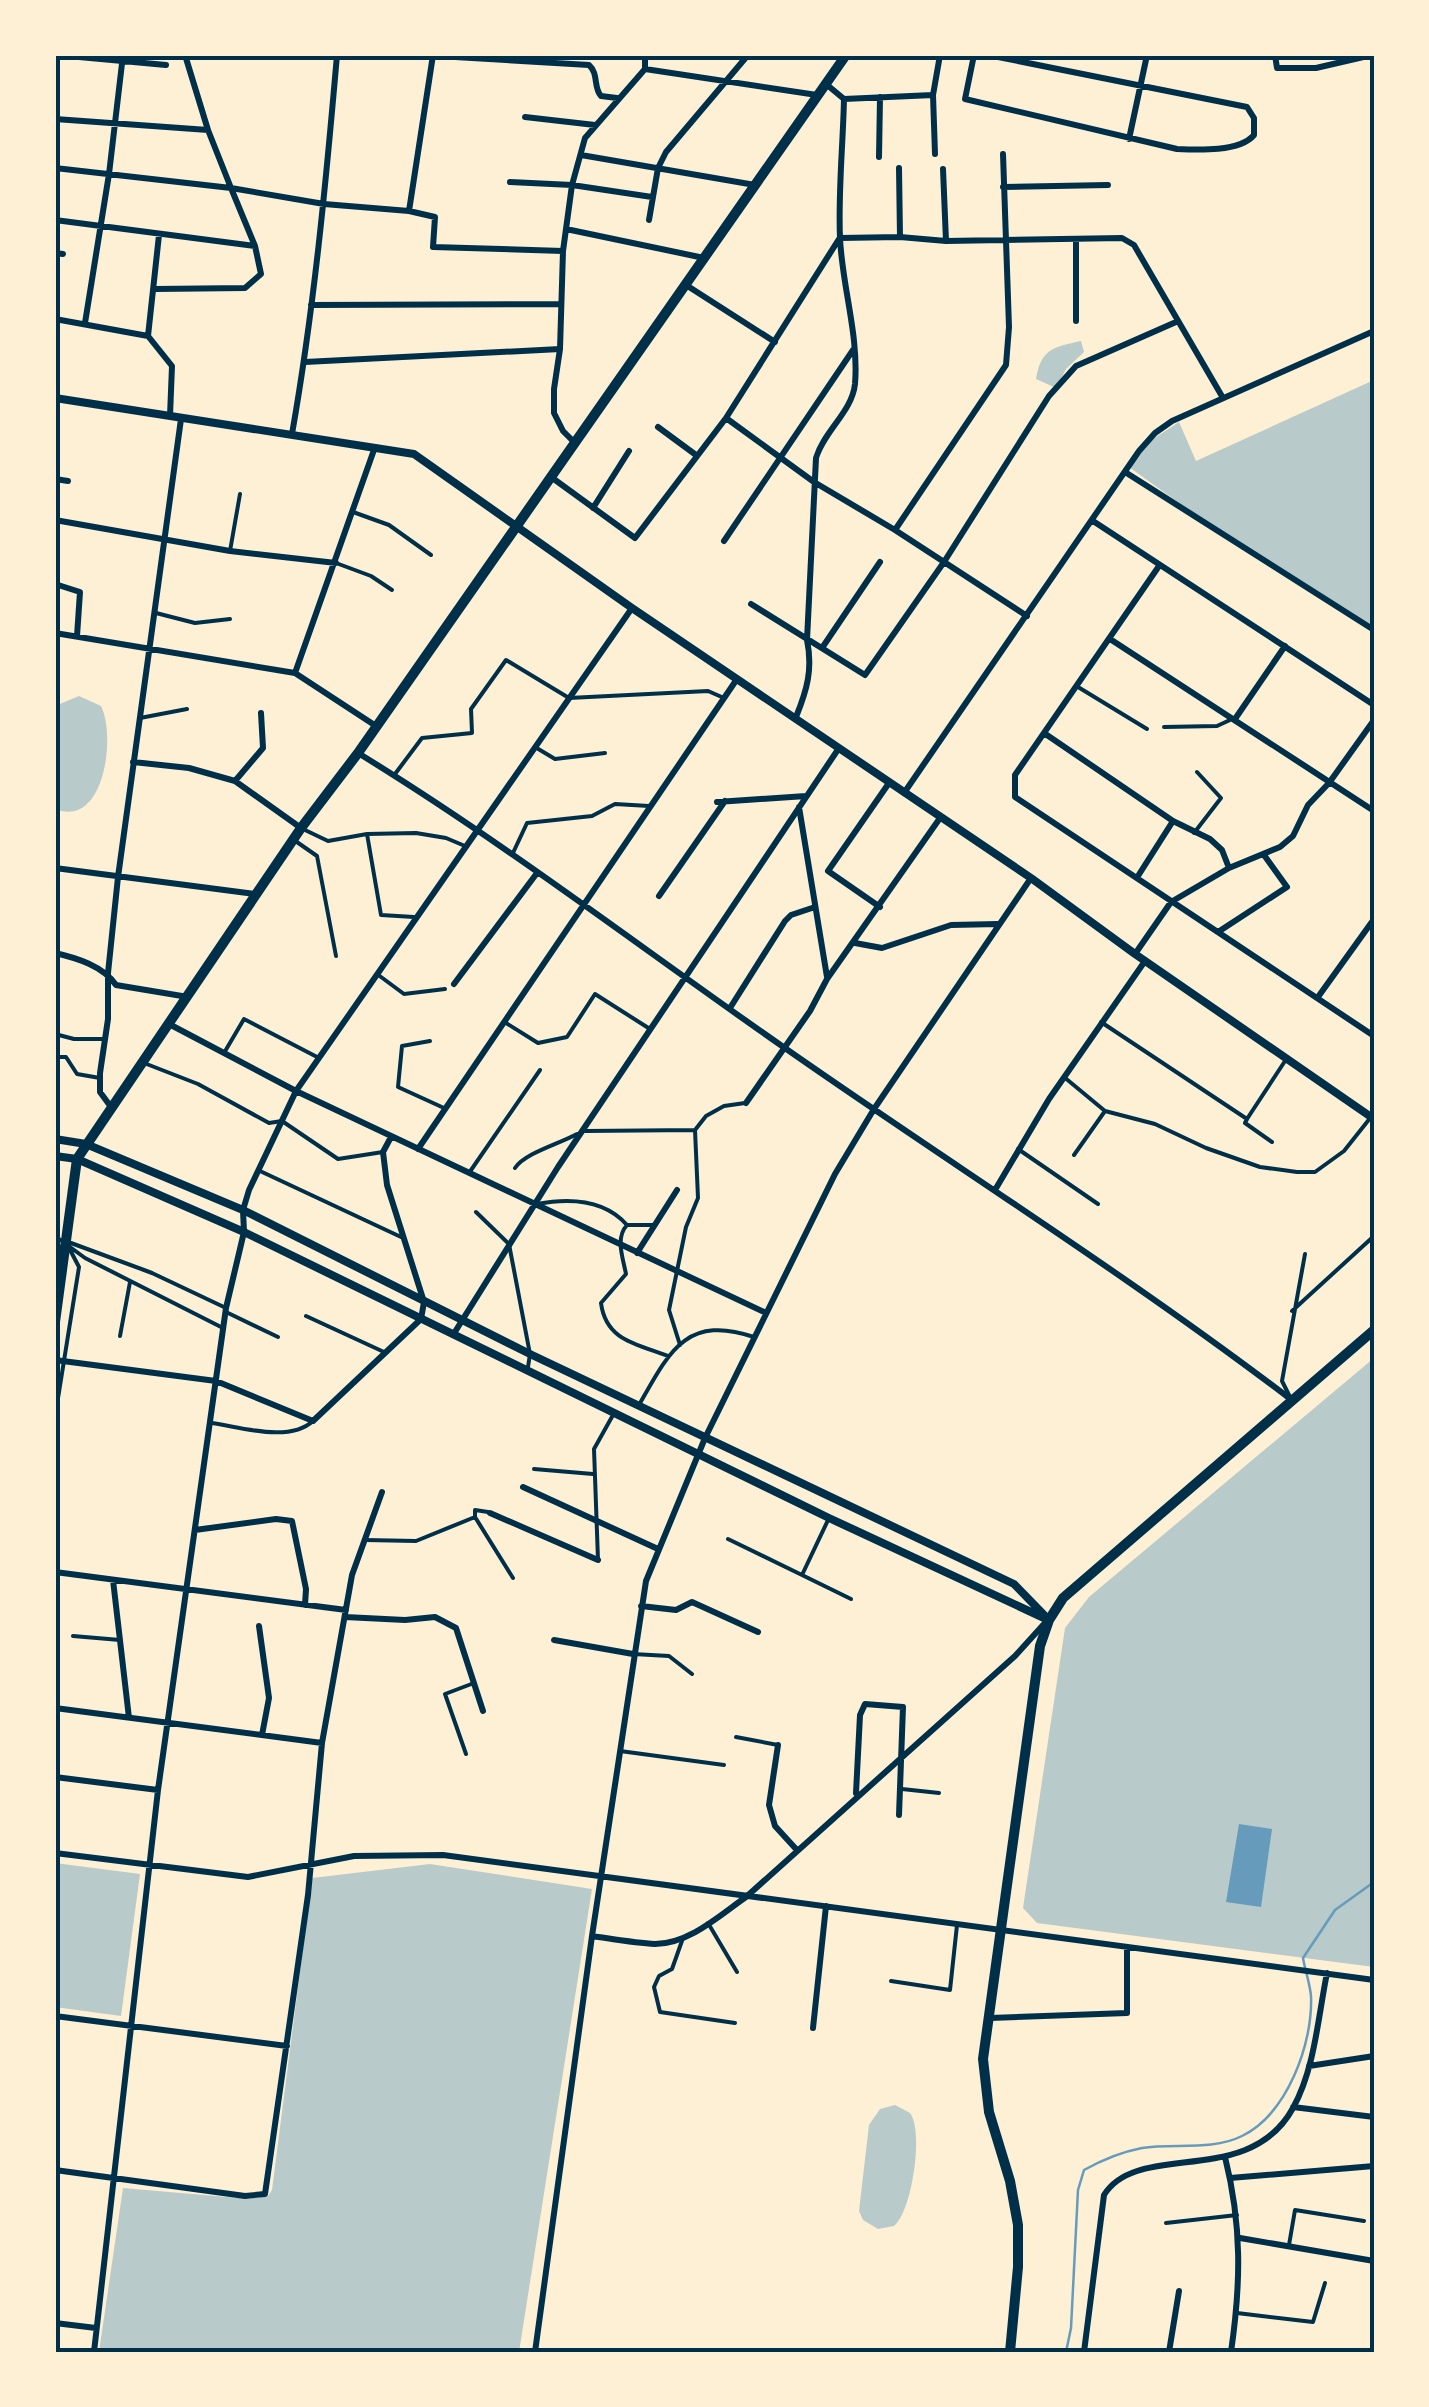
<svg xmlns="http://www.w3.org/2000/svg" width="1429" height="2407" viewBox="0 0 1429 2407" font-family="'PT Sans Narrow',sans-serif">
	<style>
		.green { fill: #b9caca }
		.water { fill: #669bbc }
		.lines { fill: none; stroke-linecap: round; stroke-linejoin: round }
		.stream { stroke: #669bbc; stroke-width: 2.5 }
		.service { stroke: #003049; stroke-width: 4 }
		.minor { stroke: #003049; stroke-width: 6 }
		.tertiary { stroke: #003049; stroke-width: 8 }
		.primary { stroke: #003049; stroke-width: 10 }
		.neatline { fill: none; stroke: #003049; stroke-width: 4 }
	</style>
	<rect width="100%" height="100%" fill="#fdf0d5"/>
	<path class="green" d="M1081 341 1084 352 1066 369 1056 388 1036 379C1041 349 1053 347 1081 341Z
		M1374 380V628L1182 505 1129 467 1147 443 1179 422 1196 461Z
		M79 696 101 706C116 735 105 829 55 809V706Z
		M1374 1358V1967L1037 1923 1023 1908 1065 1628 1089 1597Z
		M55 1863 140 1874 121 2016 55 2007Z
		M430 1864 592 1889 519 2352H99L123 2188 250 2199 268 2196 272 2190 312 1878Z
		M895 2105 910 2113C924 2131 912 2212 894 2226L878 2229 863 2220 859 2211 869 2125 880 2109Z"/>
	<path class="water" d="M1239 1824 1272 1829 1261 1907 1226 1902Z"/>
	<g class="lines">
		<path class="stream" d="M1066 2352 1071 2328 1078 2190 1084 2170C1102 2160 1121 2152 1142 2148 1174 2143 1212 2151 1242 2136 1287 2114 1313 2044 1311 1996 1310 1984 1305 1970 1303 1958L1335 1910 1374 1882"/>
		<path class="service" d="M353 512 389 525 431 555
			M230 551 240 494
			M336 563 371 576 392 590
			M156 613 195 623 230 619
			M1078 687 1147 729
			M140 718 187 709
			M1164 727 1217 726 1230 720
			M535 747 555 759 605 753
			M395 774 422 738 472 733 471 709 506 660 569 698 708 691 724 698
			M305 830 328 841 367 834 416 833 446 838 465 846
			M1194 833 1221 798 1197 772
			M367 834 381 915 414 917
			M294 840 317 856 336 956
			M512 855 527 823 592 816 615 804 649 806
			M377 974 404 994 445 989
			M55 1017V1023
			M1101 1022 1247 1119 1285 1061
			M506 1023 538 1043 567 1037 595 994 650 1029
			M55 1034 74 1039H104
			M430 1041 402 1046 398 1087 444 1108
			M224 1053 244 1019 319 1058
			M55 1057H66L77 1074 100 1078
			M144 1063 198 1084 269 1123 282 1121 338 1159 383 1152
			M1064 1077 1105 1111 1155 1124 1206 1148 1260 1167 1297 1172H1315L1344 1151 1371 1117
			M1247 1119 1245 1123 1272 1142
			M585 1131 695 1130
			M1018 1149 1098 1204
			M1074 1155 1105 1111
			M515 1168C525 1153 559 1144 577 1134
			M260 1171 401 1237
			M469 1173 540 1070
			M537 1204C569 1198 604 1199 627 1225H654
			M476 1212 509 1244 530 1354 528 1367
			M627 1225C615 1238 623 1258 626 1274L601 1303C606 1341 637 1344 668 1356
			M55 1236 85 1258 221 1327
			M71 1243 152 1273 226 1308
			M55 1253 63 1245
			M1292 1311 1374 1236
			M226 1312 278 1337
			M306 1316 384 1352
			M120 1336 130 1282
			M680 1345 669 1310 686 1227 698 1198 695 1130 706 1116 724 1106 745 1103
			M1290 1397 1282 1381 1305 1254
			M639 1405C669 1352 686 1314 754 1337
			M55 1417 79 1267 68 1246
			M212 1423C241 1427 289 1443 313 1421
			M534 1469 593 1474
			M475 1517 513 1578
			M728 1539 802 1575 829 1518
			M365 1540 416 1541 475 1517V1510L488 1512
			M598 1560 594 1449 613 1415
			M802 1575 851 1599
			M73 1636 120 1640
			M633 1654 669 1656 692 1674
			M736 1737 778 1745
			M620 1751 724 1765
			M466 1754 445 1694 474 1683
			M902 1789 939 1793
			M708 1923 737 1972
			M683 1938 672 1969 659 1976 654 1987 660 2012 735 2023
			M891 1981 950 1990 957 1925
			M1166 2223 1237 2215
			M1289 2245 1295 2210 1364 2221
			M1237 2313 1313 2322 1325 2283"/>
		<path class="minor" d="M57 55 166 65
			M185 55 208 130 231 188 324 204 409 211 433 55
			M421 55 589 65C599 74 593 87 601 96L617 98
			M974 55 965 99 1177 149C1198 150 1240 152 1254 135V118L1247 107 988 55
			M1275 55 1277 68H1316L1372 55
			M645 69 817 95
			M844 99 933 95
			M525 117 595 125
			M55 119 208 130
			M1129 139 1147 55
			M935 154 933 95 940 55
			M581 155 755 185
			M879 157 880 97
			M55 168 231 188 255 246 261 274 245 288 155 289
			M899 168 900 237
			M943 169 946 241
			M510 182 572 185 652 197
			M1003 187 1108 185
			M409 211 435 217 433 247 563 251
			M55 220 255 246
			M649 220 658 168 666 152 748 55
			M566 229 704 258
			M840 238 900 237 946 241 1122 238 1134 245 1223 398
			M1076 239V321
			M55 253 63 254
			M686 285 775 342
			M311 305 561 304
			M55 319 148 336 172 366 170 416
			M85 323 109 174 123 55
			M148 336 159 235
			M305 362 560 349
			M726 418 814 482 895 530 1027 616
			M658 427 696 455
			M292 434C314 309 326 182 337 55
			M574 442 563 431 554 413V389L560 349 563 251 572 185 585 138 645 69V55
			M1125 472 1374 630
			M551 477 635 538 726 418 839 239
			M55 479 68 481
			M593 508 629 451
			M55 520 230 551 336 563
			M1093 521 1374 705
			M895 530 1006 365 1009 327 1003 154
			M724 541 853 350
			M1159 566 1015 775V797L1374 1036
			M55 584 80 592 77 636
			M751 604 865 675 944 562 1049 396 1076 366 1176 322
			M55 633 295 673 376 726
			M1110 639 1374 811
			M822 648 880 562
			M295 673 375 447
			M796 717C807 690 813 669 807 640L816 458C824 431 852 412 855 384 859 335 842 286 840 238 838 192 843 145 844 99L826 84
			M1235 719 1285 646
			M1044 733 1173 821 1210 839 1222 850 1229 868
			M358 753C505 843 641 948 782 1046 952 1165 1128 1275 1293 1401
			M133 762 189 768 235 781 301 828
			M235 781 263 748 261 713
			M904 793 1139 451 1155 433 1172 421 1374 331
			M717 802 806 796
			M799 807 827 977
			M55 868 255 894
			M1138 876 1173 821
			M659 896 725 801
			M880 907 828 871 889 783
			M1218 932 1287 887 1264 855
			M855 943 882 948 951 925 998 924
			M55 953C77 958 103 966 116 985L188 997
			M1135 954 1171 902 1229 868 1280 847 1293 836 1308 805 1329 783 1374 720
			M454 984 537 873
			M1318 997 1374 919
			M730 1008 785 921 791 915 815 907
			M169 1024 296 1091 766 1313
			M746 1103 810 1011 827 979 940 818
			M111 1107 100 1092V1073L108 1019V973L118 877 181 419
			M418 1149 737 679
			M995 1190 1049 1099 1145 961
			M637 1253 677 1190
			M453 1335 558 1167 839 748
			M55 1360 216 1381 313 1421 421 1319 424 1302 387 1185 383 1152 391 1137
			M523 1487 658 1549
			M490 1513 598 1560
			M195 1530 276 1519 292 1521 306 1589 305 1605
			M55 1572 346 1610
			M113 1580 129 1718
			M641 1606 676 1610 692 1602 758 1632
			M345 1617 405 1620 435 1617 456 1628 483 1711
			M259 1626 269 1698 262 1735
			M554 1640 633 1654
			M55 1708 322 1743
			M778 1745 769 1805 775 1826 796 1849
			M55 1777 158 1790
			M856 1793 860 1715 865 1704 903 1707 899 1815
			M55 1853 248 1877 354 1856 443 1855 1374 1980
			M592 1936C613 1939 635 1943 655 1944 689 1944 720 1915 746 1897L1015 1656 1044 1624
			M55 2016 287 2046
			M990 2018 1127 2013V1948
			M813 2028 826 1906
			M1309 2066 1374 2056
			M1293 2107 1374 2117
			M1225 2157C1242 2225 1241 2283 1231 2352
			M55 2170 245 2196 265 2194 308 1895 322 1743 352 1575 382 1492
			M1230 2178 1374 2166
			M1240 2238 1374 2261
			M55 2323 96 2328
			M94 2352 158 1790 226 1308 244 1232 243 1210 249 1190 296 1091 632 608
			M535 2352 592 1936 646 1581 705 1438 835 1174 874 1109 1031 878
			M1084 2352 1104 2195C1138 2140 1249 2189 1293 2108 1315 2068 1318 2017 1327 1973
			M1169 2352 1179 2291"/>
		<path class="tertiary" d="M55 398 414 454 632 608 1031 878 1135 954 1374 1119
			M55 1139 86 1144 243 1210 530 1354 1014 1584 1049 1620
			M55 1156 77 1159 244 1232 829 1518 1044 1618"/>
		<path class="primary" d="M55 1322 77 1159 301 828 358 753 846 55
			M1010 2352 1018 2267V2225L1010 2181 989 2112 983 2059 1040 1646 1049 1620 1063 1598 1374 1330"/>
	</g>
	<rect width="1429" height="2407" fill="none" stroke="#fdf0d5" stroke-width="115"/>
	<rect x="58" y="58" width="1314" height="2292" class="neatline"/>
</svg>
